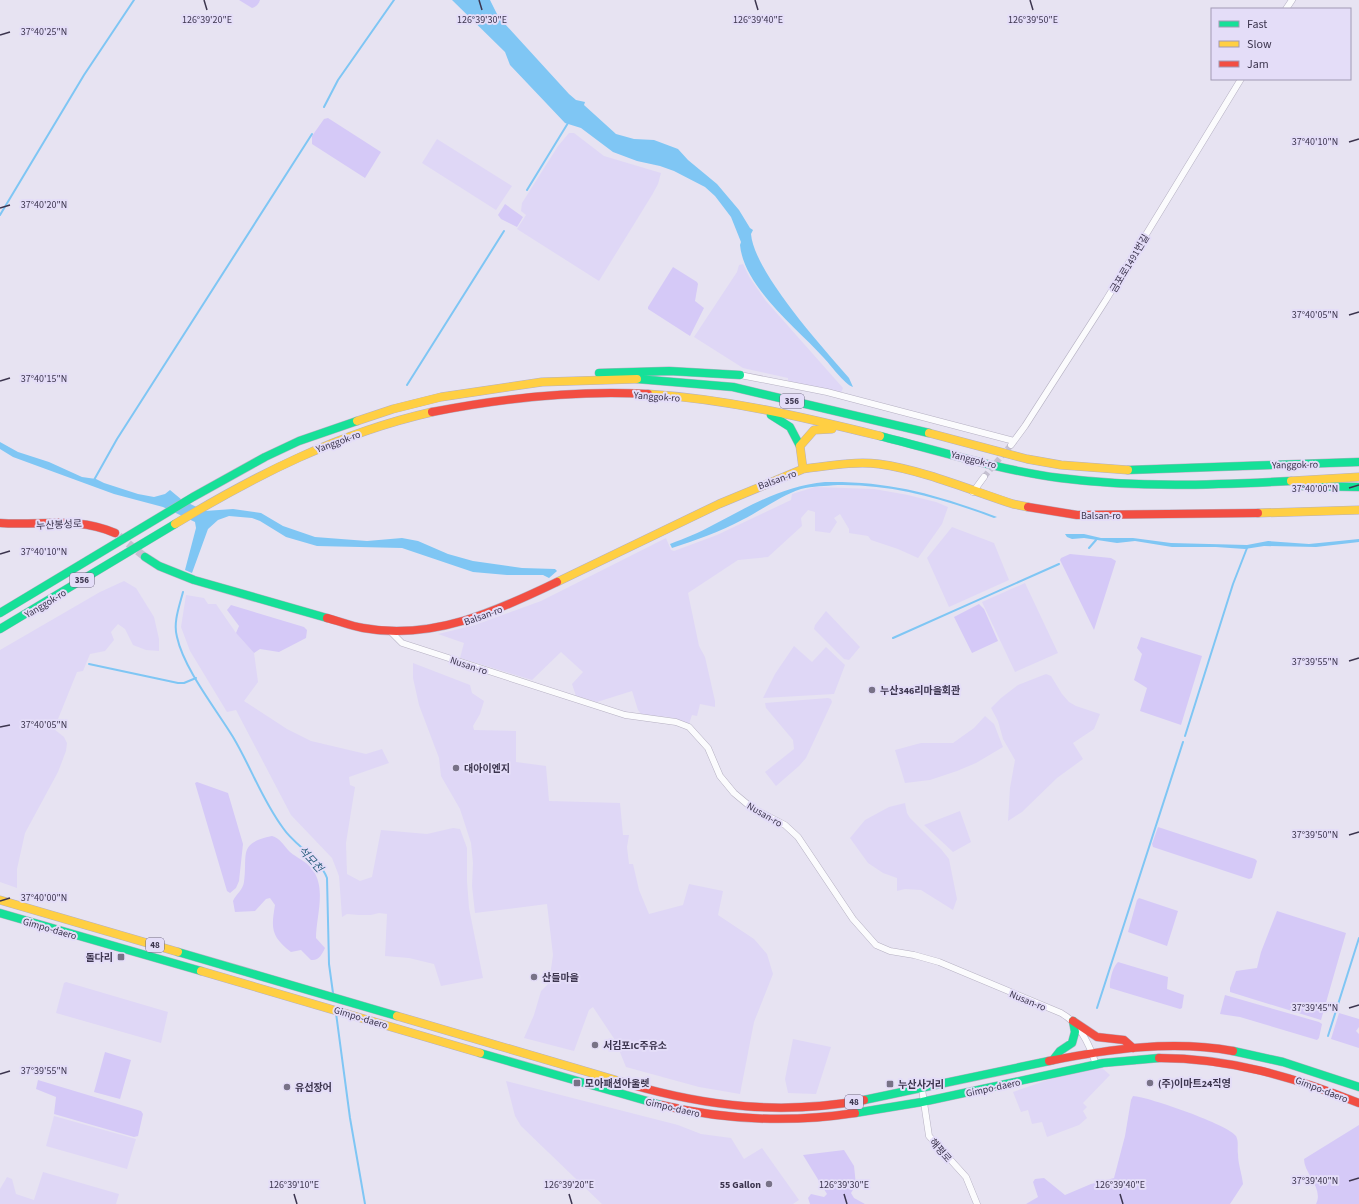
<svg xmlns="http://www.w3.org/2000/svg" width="1359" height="1204" viewBox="0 0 1359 1204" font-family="'Source Sans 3','Noto Sans KR',sans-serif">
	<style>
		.built { fill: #dfd7f6 }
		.green { fill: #d5c9f7 }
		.water { fill: #7fc6f4 }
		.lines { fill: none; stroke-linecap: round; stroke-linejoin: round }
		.stream { stroke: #7fc6f4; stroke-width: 2 }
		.street-tunnel { stroke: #c5c0d1; stroke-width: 6; stroke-dasharray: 6 3; stroke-linecap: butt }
		.secondary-tunnel { stroke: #c5c0d1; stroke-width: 8; stroke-dasharray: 8 4; stroke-linecap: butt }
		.street-casing { stroke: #b5b0c2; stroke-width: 7 }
		.fast-casing { stroke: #b5b0c2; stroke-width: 9 }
		.slow-casing { stroke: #b5b0c2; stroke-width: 9 }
		.jam-casing { stroke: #b5b0c2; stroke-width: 9 }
		.street { stroke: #fbfbfd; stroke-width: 6 }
		.fast { stroke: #16e098; stroke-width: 8 }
		.slow { stroke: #ffcf43; stroke-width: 8 }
		.jam { stroke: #f24e42; stroke-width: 8 }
		.ticks { fill: none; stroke: #3c354e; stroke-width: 1.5 }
		.poi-dot { fill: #787287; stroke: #e4ddf8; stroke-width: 1.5 }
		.labels { text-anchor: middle; stroke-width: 4; stroke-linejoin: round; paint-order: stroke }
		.shield { fill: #e4ddf8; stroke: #6e6781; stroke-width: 1 }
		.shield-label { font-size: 9px; font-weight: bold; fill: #3c354e }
		.street-label { font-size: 10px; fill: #3c354e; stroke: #e4ddf8 }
		.poi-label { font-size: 10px; font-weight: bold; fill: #3c354e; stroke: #e4ddf8; text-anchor: start }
		.water-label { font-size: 11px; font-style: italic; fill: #275c7b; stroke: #e4ddf8 }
		.ticks-label { font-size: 10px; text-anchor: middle; fill: #3c354e; stroke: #e4ddf8; stroke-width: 4; stroke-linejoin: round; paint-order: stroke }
	</style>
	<rect width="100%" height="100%" fill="#e7e3f2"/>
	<path class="built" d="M569 133H574L604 156 661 173 658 184 652 195 599 281 517 229 526 215 521 211 522 203 558 146Z
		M437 139 512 186 496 210 422 163Z
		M743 264 750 278 766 301 843 388 841 393 788 381V378L743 368 694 337 737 272 739 265Z
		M815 487 874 489 908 495 936 502 948 507 942 524 918 558 898 549 871 540 868 536 849 533V529L840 514 834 518 837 522 830 533 815 531V512L808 510 801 518 802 526 768 557 738 560 688 593 699 646 705 657 715 701V707L700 704 697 716 692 715 689 724 669 717 642 715 638 710 632 691 597 702 576 696 572 684 583 672 561 652 532 680 460 658 464 643 438 634 475 625 541 601 666 538 671 550 674 551 717 535 791 500 792 494Z
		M952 527 994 543 1009 580 949 607 927 558Z
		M124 581 136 588 154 617 159 639V651L146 650 133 645 125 629 118 624 111 632 114 640 105 651 90 654 83 671 77 672 54 729 64 737 67 743 66 751 58 772 25 833 17 869V888L0 882V650L100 592Z
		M1025 583 1058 653 1015 672 982 602Z
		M186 595 204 598 208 604H216L236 633 254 653 258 682 244 701 287 729 311 741 366 754 382 749 389 763 349 777 350 785 355 787 346 843 347 874 360 881 372 877 381 830 427 834 453 828 460 829 467 848V881L469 908 483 978 441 986 434 964 409 958 385 956 387 914 379 913 371 915H359L347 914 342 917 339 876 332 858 291 815 236 710 227 712 190 651 181 627Z
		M826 611 860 647 849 660 844 659 814 629 815 625Z
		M794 646 812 662 826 647 845 665 834 694 763 698 775 674Z
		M413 663 470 685 472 693 484 701 480 714 473 726 474 730 516 731V762L546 766 549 801 620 803 623 835H629L627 847 629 864H633L639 890 649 914 683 905 689 884 723 891 718 915 754 939 767 954 773 974 754 1022 740 1094 699 1087 626 1067 615 1040 593 1007 589 1010 574 1051 524 1038 534 1015 541 991 551 981V969L553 955 547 904 475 913 472 886 473 863 471 843 460 809 441 776 439 758 419 705 413 678Z
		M1046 674 1051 676 1062 694 1069 702 1076 706 1100 714 1094 729 1073 743 1083 759 1057 778 1022 812 1008 821 1010 788 1015 760 1003 739 998 721 991 708 1001 698 1018 685Z
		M828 698 831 699 832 702 806 758 799 766 776 786 765 772 794 749 793 740 766 708 765 703Z
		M985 716 994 724 1003 747 976 763 957 771 930 780 905 783 895 750 921 743H953L974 728Z
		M905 803 907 813 910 818 941 849 949 859 957 899 953 910 921 890 905 889 897 891V878L883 873 868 863 850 838 865 820 889 807Z
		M960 811 971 842 953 852 924 825Z
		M66 982 168 1012 161 1043 56 1013 64 983Z
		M793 1039 831 1047 816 1094 788 1093 785 1079Z
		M1102 1068 1110 1075 1083 1103 1087 1107 1083 1111 1087 1118 1079 1125 1047 1137 1042 1122 1032 1124 1028 1110 1021 1112 1013 1092 1070 1072Z
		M506 1081 678 1125 701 1134 731 1138 744 1159 762 1148 799 1200 793 1204H602L521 1126 515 1116Z
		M54 1116 136 1139 127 1169 46 1146Z
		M43 1172 119 1194 116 1204H0V1189L7 1177 12 1179 16 1194 34 1200Z"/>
	<path class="green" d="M239 0H260C259 4 256 7 252 8Z
		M328 118 381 152 365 178 312 144V136L324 119Z
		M505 204 523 217 517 227 501 219 498 215Z
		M673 267 697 282 698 284 695 301 704 308 690 336 648 309V307Z
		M1070 554 1111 558 1116 561 1094 630 1060 560 1061 558Z
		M979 604 984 609 998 641 972 653 954 617Z
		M231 605 304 627 307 630 306 638 279 652 260 649 254 653 236 633 239 626 227 610Z
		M1141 637 1202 656 1181 725 1140 711 1147 688 1134 680 1142 654 1137 648Z
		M197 782 228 793 243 844 239 881 236 888 230 893 227 891 195 783Z
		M1158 827 1255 859 1257 861 1252 878 1249 879 1153 847 1152 844Z
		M272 836C280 838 284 846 290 852 297 858 306 861 312 869 327 888 316 917 316 938L325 948C322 954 319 961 311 960L301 950 291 952C271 936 271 929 275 905L270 898 266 899 255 911 235 912 233 901C236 894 243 890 244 882 248 855 237 843 272 836Z
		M1139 898 1178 911 1167 946 1128 932 1137 900Z
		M1277 911 1346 933 1321 1020 1230 992V988L1236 971 1257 968 1261 952Z
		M1118 962 1168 977 1167 989 1184 995 1182 1008 1180 1009 1110 988C1109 981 1113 966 1118 962Z
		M1225 995 1319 1022 1322 1024 1319 1038 1317 1040 1240 1017 1220 1014Z
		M1339 1013 1359 1019V1027L1356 1031 1359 1034V1048L1331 1039Z
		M105 1052 131 1060 120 1099 94 1092Z
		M38 1080 141 1111 143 1114 138 1136 134 1137 54 1114 56 1097 36 1089Z
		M1133 1096C1149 1097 1229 1125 1236 1136 1239 1142 1237 1148 1238 1154 1238 1164 1242 1174 1243 1184L1230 1204H1026L1038 1197 1033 1182 1035 1179 1044 1178 1065 1195 1091 1184 1114 1178 1125 1136 1131 1100Z
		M1359 1125V1204H1316C1324 1188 1304 1174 1304 1159Z
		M844 1150 854 1166 856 1185 851 1193 854 1198 865 1204H810L808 1198 811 1194 824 1197 827 1194 803 1155Z"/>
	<path class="water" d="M452 0H490L497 14 505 24 569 94 576 100 585 102 584 105 616 134 634 139 654 140 678 149 688 160 717 184 739 210 750 228 753 230 751 234C754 272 823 348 849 378L853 387C844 384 830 364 823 357 796 327 744 287 740 245L741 242 731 217 715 196 705 187 674 171 660 166 637 161 613 152 581 128 565 123 510 65 505 52Z
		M0 442 18 452 49 462 82 477 96 479 104 483 138 494 154 497 165 494 170 490 182 500 205 511 233 509 261 513 283 526 315 537 367 541 402 538 418 541 448 554 473 561 522 568 555 569 557 571 549 578 543 575H507L473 572 402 548 317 546 286 537 260 521 252 518 229 516 218 520 208 529 192 573 185 570 196 528 195 522 163 507 114 494 13 457 0 449Z
		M825 482C891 481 935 494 997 517L994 518C943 499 893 484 838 485 825 486 813 486 801 489 780 496 762 510 742 520 720 532 696 540 672 548L670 544C685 538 699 533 713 525 749 506 783 486 825 482Z
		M1065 534H1084L1101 538H1133L1171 543 1247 545 1268 541 1309 544 1359 539V542L1316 547 1264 546 1245 549 1216 547H1172L1135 541 1117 543 1084 538 1072 539 1067 537Z"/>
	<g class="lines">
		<path class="stream" d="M324 107 338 80 394 0
			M527 190 568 123
			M0 215 84 75 134 0
			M407 385 504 231
			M94 480 117 439 312 134
			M1089 548 1096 540
			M183 592C179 607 173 623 177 637 184 669 216 709 233 737 251 767 262 800 283 828 295 846 319 857 327 878L329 964 333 993
			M893 638 1059 564
			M89 664 178 683H184L196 678
			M1185 736 1233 584 1247 548
			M1097 1008 1183 742
			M336 1013 350 1118 365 1204
			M1328 1036 1359 938"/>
		<path class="street-tunnel" d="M984 477 1011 445"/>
		<path class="secondary-tunnel" d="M119 536 145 557"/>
		<g class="street-casing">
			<path id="street" d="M1286 9 1292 0
				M740 375 827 392 1014 441
				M1011 445 1025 426 1106 300 1241 79
				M973 492 984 477
				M390 631 402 643 625 715 676 722 689 727 708 748 720 776 734 793 752 808 785 825 798 837 853 919 876 945 890 951 914 955 939 962 1061 1013C1079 1023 1090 1045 1096 1065
				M922 1089 929 1136 966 1177 977 1204"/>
		</g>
		<g class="fast-casing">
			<path id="fast" d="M599 373 669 371 740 375
				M637 379 733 387 929 433
				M771 415 790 427 800 446
				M880 436C939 451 999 470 1060 478 1137 488 1214 485 1291 481
				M1128 470 1359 462
				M1301 486 1359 487
				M145 557 159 566 194 580 327 618
				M0 613 193 497 265 457 299 441 357 421
				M0 629 175 524
				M0 913 201 971
				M178 952 397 1016
				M1233 1051 1283 1062 1359 1087
				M480 1053 661 1105
				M1053 1060 1060 1051 1072 1043 1075 1032 1073 1021
				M864 1100 1049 1061
				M855 1113 922 1102 1103 1063 1159 1058"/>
		</g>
		<g class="slow-casing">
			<path id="slow" d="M648 394C727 399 803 417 880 436
				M357 421 393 409 441 397 542 382 637 379
				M929 433 1027 459 1061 465 1128 470
				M800 446 803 469C828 466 854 461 879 464 923 470 970 490 1013 504L1028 507
				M800 446 814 430 832 429
				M1291 481 1359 477
				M1258 513 1359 510
				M175 524C256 475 339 433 432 412
				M557 582 719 504 803 469
				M0 900 178 952
				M201 971 480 1053
				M397 1016 629 1084"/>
		</g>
		<g class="jam-casing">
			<path id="jam" d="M432 412C503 398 575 390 648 394
				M1028 507 1077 515 1258 513
				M0 523C41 526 76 516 115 533
				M327 618C339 621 351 626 363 628 432 641 497 611 557 582
				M1073 1021 1097 1037 1124 1040 1133 1048
				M1159 1058C1229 1058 1294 1077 1359 1103
				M1049 1061C1109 1049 1172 1040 1233 1051
				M629 1084C708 1107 783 1115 864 1100
				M661 1105C725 1120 790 1123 855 1113"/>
		</g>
		<use href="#street" class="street"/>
		<use href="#fast" class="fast"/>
		<use href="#slow" class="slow"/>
		<use href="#jam" class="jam"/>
	</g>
	<path class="ticks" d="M204 0 207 10M479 0 482 10M755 0 758 10M1030 0 1033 10M0 35 10 32M1349 142 1359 139M0 208 10 205M1349 315 1359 312M0 381 10 378M1349 488 1359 485M0 554 10 551M1349 661 1359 658M0 727 10 725M1349 835 1359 832M0 901 10 898M1349 1008 1359 1005M0 1074 10 1071M1349 1181 1359 1178M294 1194 297 1204M569 1194 572 1204M844 1194 847 1204M1120 1194 1123 1204"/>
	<g class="poi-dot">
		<circle cx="872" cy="690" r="4"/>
		<circle cx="456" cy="768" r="4"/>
		<rect x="117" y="953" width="8" height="8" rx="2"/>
		<circle cx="534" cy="977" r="4"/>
		<circle cx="595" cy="1045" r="4"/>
		<rect x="573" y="1079" width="8" height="8" rx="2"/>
		<circle cx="1150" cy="1083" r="4"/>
		<rect x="886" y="1080" width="8" height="8" rx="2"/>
		<circle cx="287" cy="1087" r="4"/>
		<circle cx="769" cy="1184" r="4"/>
	</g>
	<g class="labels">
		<g class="shield">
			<rect x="780" y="394" width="24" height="14" rx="3"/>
			<rect x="70" y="573" width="24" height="14" rx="3"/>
			<rect x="146" y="938" width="18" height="14" rx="3"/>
			<rect x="845" y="1095" width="18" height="14" rx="3"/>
		</g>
		<g class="shield-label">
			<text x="792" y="404">356</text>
			<text x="82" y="583">356</text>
			<text x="155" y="948">48</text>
			<text x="854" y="1105">48</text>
		</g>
		<g class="street-label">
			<text transform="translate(1129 263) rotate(-59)" y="4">금포로1491번길</text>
			<text transform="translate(657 396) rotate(4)" y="4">Yanggok-ro</text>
			<text transform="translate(338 441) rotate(-20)" y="4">Yanggok-ro</text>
			<text transform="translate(974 459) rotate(14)" y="4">Yanggok-ro</text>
			<text transform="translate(1295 464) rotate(-1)" y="4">Yanggok-ro</text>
			<text transform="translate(777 479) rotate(-20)" y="4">Balsan-ro</text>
			<text x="1101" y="519">Balsan-ro</text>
			<text transform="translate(59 524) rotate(-3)" y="4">누산봉성로</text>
			<text transform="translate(45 603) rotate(-31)" y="4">Yanggok-ro</text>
			<text transform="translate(483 615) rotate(-20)" y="4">Balsan-ro</text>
			<text transform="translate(469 665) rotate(18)" y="4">Nusan-ro</text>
			<text transform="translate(765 814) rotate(30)" y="4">Nusan-ro</text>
			<text transform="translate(50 928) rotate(16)" y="4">Gimpo-daero</text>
			<text transform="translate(1028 1000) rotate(22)" y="4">Nusan-ro</text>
			<text transform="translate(361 1017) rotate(17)" y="4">Gimpo-daero</text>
			<text transform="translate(993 1087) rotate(-12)" y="4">Gimpo-daero</text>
			<text transform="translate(1322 1089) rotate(21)" y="4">Gimpo-daero</text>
			<text transform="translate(673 1107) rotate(13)" y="4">Gimpo-daero</text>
			<text transform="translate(941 1150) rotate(49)" y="4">해평로</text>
		</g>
		<g class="poi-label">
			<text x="880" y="694">누산346리마을회관</text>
			<text x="464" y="772">대아이엔지</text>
			<text x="113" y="961" text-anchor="end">돌다리</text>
			<text x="542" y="981">산들마을</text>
			<text x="603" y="1049">서김포IC주유소</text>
			<text x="585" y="1087">모아패션아울렛</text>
			<text x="1158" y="1087">(주)이마트24직영</text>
			<text x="898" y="1088">누산사거리</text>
			<text x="295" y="1091">유선장어</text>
			<text x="761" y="1188" text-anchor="end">55 Gallon</text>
		</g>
		<g class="water-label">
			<text transform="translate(311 859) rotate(47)" y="4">석모천</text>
		</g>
	</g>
	<g class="ticks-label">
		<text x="207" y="23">126°39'20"E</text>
		<text x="482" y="23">126°39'30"E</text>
		<text x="758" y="23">126°39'40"E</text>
		<text x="1033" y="23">126°39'50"E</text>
		<text x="44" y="35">37°40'25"N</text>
		<text x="1315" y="145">37°40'10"N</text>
		<text x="44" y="208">37°40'20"N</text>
		<text x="1315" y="318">37°40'05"N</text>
		<text x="44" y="382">37°40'15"N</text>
		<text x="1315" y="492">37°40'00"N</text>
		<text x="44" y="555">37°40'10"N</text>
		<text x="1315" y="665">37°39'55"N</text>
		<text x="44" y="728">37°40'05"N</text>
		<text x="1315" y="838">37°39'50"N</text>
		<text x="44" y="901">37°40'00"N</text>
		<text x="1315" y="1011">37°39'45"N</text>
		<text x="44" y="1074">37°39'55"N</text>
		<text x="1315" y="1184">37°39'40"N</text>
		<text x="294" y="1188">126°39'10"E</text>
		<text x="569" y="1188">126°39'20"E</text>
		<text x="844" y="1188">126°39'30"E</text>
		<text x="1120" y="1188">126°39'40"E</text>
	</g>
	<rect x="1211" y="8" width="140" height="72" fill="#e4ddf8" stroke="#a19ab4"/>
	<rect x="1219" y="21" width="20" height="6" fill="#16e098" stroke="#a19ab4"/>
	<text x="1247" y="28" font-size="12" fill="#3c354e">Fast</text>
	<rect x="1219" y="41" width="20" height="6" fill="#ffcf43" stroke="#a19ab4"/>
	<text x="1247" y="48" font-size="12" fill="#3c354e">Slow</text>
	<rect x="1219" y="61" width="20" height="6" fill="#f24e42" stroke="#a19ab4"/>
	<text x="1247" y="68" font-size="12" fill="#3c354e">Jam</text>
</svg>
